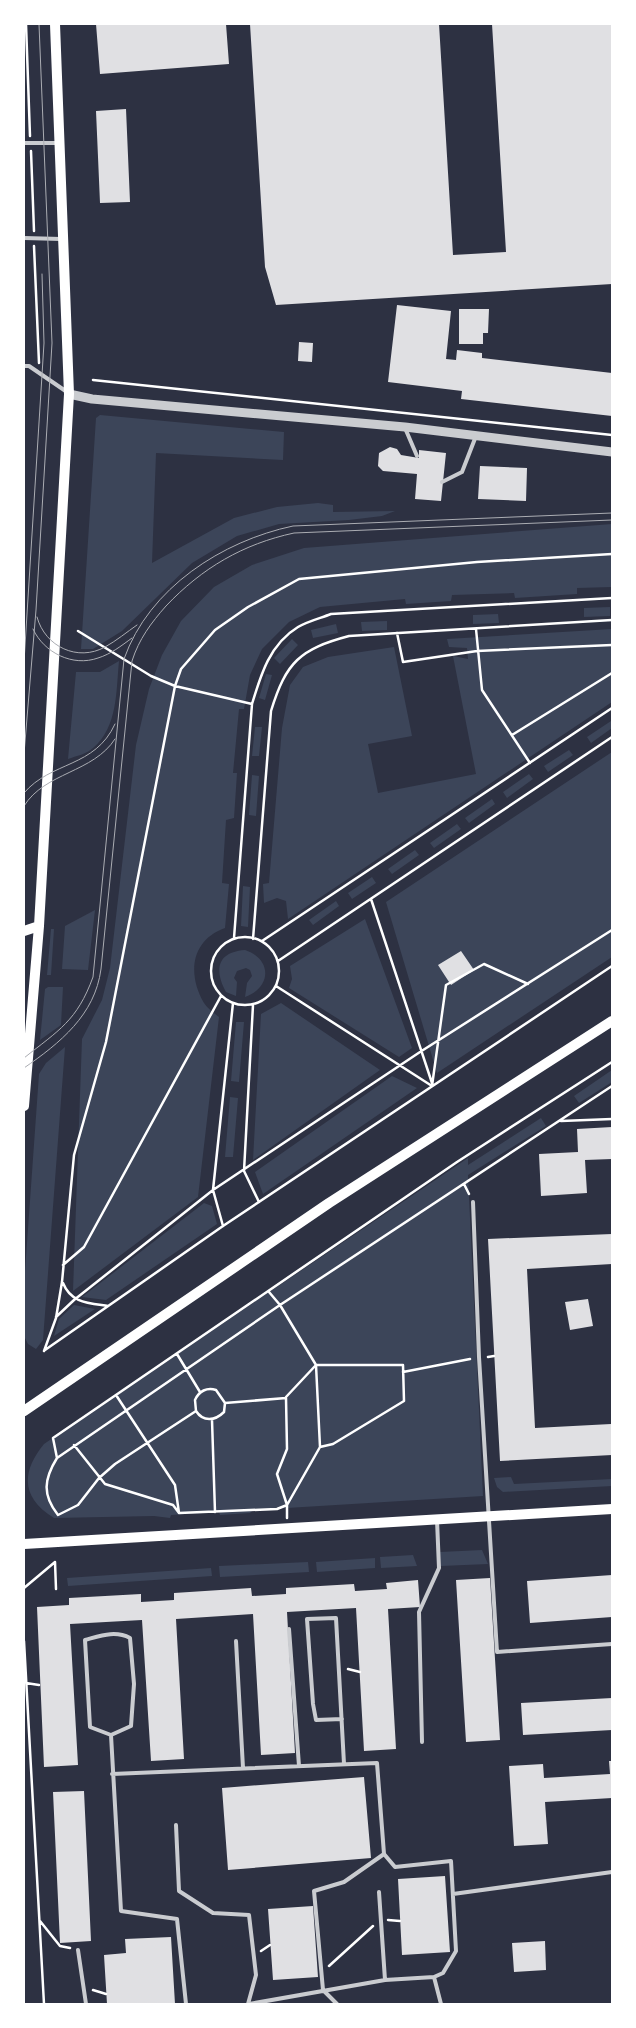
<svg xmlns="http://www.w3.org/2000/svg" width="636" height="2028" viewBox="0 0 636 2028" font-family="Manrope,sans-serif">
	<style>
		.green { fill: #3c4559 }
		.building { fill: #e0e0e3 }
		.lines { fill: none; stroke-linecap: round; stroke-linejoin: round }
		.path { stroke: #fff; stroke-width: 2.5 }
		.service { stroke: #caccd0; stroke-width: 4 }
		.tertiary { stroke: #caccd0; stroke-width: 9 }
		.secondary { stroke: #fff; stroke-width: 10 }
		.tram { stroke: #abadb3; stroke-width: 1 }
	</style>
	<rect width="100%" height="100%" fill="#2d3142"/>
	<path class="green" d="M100 415 284 432 283 460 156 453 152 563 234 518 277 507 318 503 333 505V512L395 511 382 516 349 520 279 524 237 536 192 563 122 631 93 649H81L96 418Z
		M612 524V587L577 588V594L515 598 514 593 452 595 451 601 406 604 405 599 320 607 289 622 262 649 250 675 244 709H239L233 773H237L234 818 226 820 222 883 229 884 225 928C191 940 187 974 204 1003 207 1008 214 1013 219 1017L198 1197 73 1291 82 1039 102 1000 110 968 136 745 149 689 162 655 181 621 214 587 252 565 304 548Z
		M610 607V616L584 617V608Z
		M498 614 499 623 473 624V615Z
		M387 621V630L362 631 361 622Z
		M336 624 338 633 313 638 311 630Z
		M612 629V702L288 919 286 901 277 898 264 903 263 884 269 883 282 728 290 685 303 667 328 657 394 647 412 736 368 744 378 793 476 774 453 656 468 659 467 648 449 647 447 639Z
		M292 639 298 645 280 664 274 658Z
		M119 661C116 691 118 727 93 748 87 754 76 756 68 759L76 672H100Z
		M266 674 272 675 265 700 259 698Z
		M611 721 612 728 591 743 587 737Z
		M255 727H262L259 756H252Z
		M569 750 573 755 548 772 544 766Z
		M612 752V957L437 1073 386 902Z
		M529 774 533 779 507 798 503 792Z
		M252 775 259 776 256 816 249 815Z
		M492 799 495 804 469 823 465 818Z
		M457 824 461 829 434 848 430 843Z
		M415 850 419 855 392 874 388 869Z
		M372 877 376 883 352 899 348 893Z
		M243 886 250 887 248 927 241 926Z
		M336 901 339 906 313 925 309 920Z
		M95 910 88 970 62 969 65 926Z
		M365 919 412 1048 399 1057 289 988 292 979 290 966Z
		M51 929H54L51 975H47Z
		M245 950C272 959 272 987 245 997L247 983 252 976 250 970 246 968 237 971 234 978 237 982 236 996 226 992C214 970 217 952 245 950Z
		M48 987H63L61 1025 40 1040 45 989Z
		M281 1003 380 1070 253 1160 261 1014Z
		M236 1022H244L239 1082 231 1081Z
		M65 1047 43 1340 36 1349 28 1344 24 1336V1285L39 1074 46 1063Z
		M612 1070V1082L579 1103 574 1096Z
		M392 1076 417 1088 263 1194 255 1172Z
		M230 1097 238 1098 233 1157H225Z
		M541 1118 546 1126 468 1175 483 1496 253 1510 250 1513 220 1515 219 1512 171 1515 170 1518 154 1516 54 1518C21 1498 21 1472 44 1444L468 1158V1165Z
		M204 1203 212 1206 217 1224 106 1300 82 1297Z
		M74 1305 95 1309 54 1336 59 1319Z
		M511 1477 514 1484 612 1479V1486L503 1492 497 1487 494 1478Z
		M482 1550 488 1564 441 1566 440 1552Z
		M413 1555 417 1566 381 1568 380 1557Z
		M375 1558V1568L317 1572 316 1562Z
		M308 1562 309 1572 220 1577 219 1566Z
		M211 1568 212 1576 68 1586 67 1578Z"/>
	<path class="building" d="M96 24H226L229 64 100 74Z
		M250 24H439L453 255 506 252 492 24H612V284L276 305 265 267Z
		M126 109 130 202 100 203 96 111Z
		M397 305 451 311 446 359 456 360 457 350 482 353V358L612 373V416L461 399 462 391 388 382Z
		M459 309H489L488 333H483V344H459Z
		M299 342 313 343 312 362 298 361Z
		M390 447 397 449 401 455 419 458V450L446 453 441 501 415 499 417 474 383 471 378 466 379 453Z
		M480 466 527 468 526 501 478 499Z
		M461 951 474 970 451 985 438 965Z
		M612 1127V1159L585 1160 587 1193 541 1196 539 1154 578 1152 577 1129Z
		M612 1234V1264L527 1269 535 1428 611 1424 612 1455 500 1461 488 1239Z
		M588 1299 593 1326 570 1330 565 1302Z
		M612 1575V1617L530 1623 527 1581Z
		M490 1578 500 1740 466 1742 456 1580Z
		M418 1580 420 1607 388 1609 396 1749 364 1751 356 1608 287 1612 295 1753 261 1755 253 1614 176 1619 184 1759 151 1761 142 1620 70 1624 78 1765 44 1767 37 1607 69 1605V1598L141 1594V1602L174 1600V1593L251 1588 252 1596 286 1594V1588L354 1584 355 1591 387 1589 386 1583Z
		M612 1698V1730L523 1735 521 1703Z
		M609 1761H612V1798L545 1802 548 1844 514 1846 509 1766 543 1764 544 1778 610 1774Z
		M364 1777 371 1858 228 1870 222 1788Z
		M84 1791 91 1941 60 1943 53 1792Z
		M445 1876 450 1952 402 1955 398 1879Z
		M313 1906 318 1977 273 1980 268 1909Z
		M171 1937 175 2004H107L104 1955 126 1953 125 1939Z
		M545 1941 546 1970 514 1972 512 1943Z"/>
	<g class="lines">
		<path class="path" d="M26 24 30 136
			M31 151 34 231
			M34 246 39 363
			M93 380 612 435
			M476 629 482 690 530 763
			M78 631 151 676 175 686 252 704
			M397 633 403 662 477 651 612 645
			M512 735 612 673
			M371 899 432 1083
			M211 971a34 34 0 1 1 68 0a34 34 0 1 1-68 0Z
			M234 938 252 704C261 674 270 644 298 627 308 621 321 618 331 614L612 598
			M253 939 271 711C286 662 300 649 349 636L612 620
			M262 941 612 708
			M278 961 612 737
			M276 986 432 1086 446 985 484 964 528 984
			M253 1005 244 1171 259 1202
			M561 1121 612 1119
			M464 1184 469 1194
			M223 1226 213 1190 233 1003
			M63 1265 84 1247 221 996
			M63 1283C71 1303 88 1303 108 1306
			M269 1292 280 1305 316 1365 320 1447 287 1505V1518
			M56 1317 74 1300 213 1190 420 1052 612 930
			M45 1350 223 1226 612 966
			M44 1351 56 1318 62 1282 74 1155 106 1042 175 686 181 669 215 630 248 607 299 579 477 562 612 554
			M177 1354 200 1392
			M488 1357 494 1356
			M403 1372 470 1359
			M116 1395 175 1485 179 1513
			M286 1397 316 1365H403L404 1401 333 1444 320 1447
			M196 1411C203 1422 215 1421 224 1412L225 1403
			M212 1420 215 1512
			M74 1445 105 1484 173 1505 179 1513 277 1509 287 1505 277 1474 287 1449 286 1398 225 1403 216 1390C207 1387 199 1391 195 1400L196 1411 115 1464 99 1478 78 1505 58 1515C42 1495 44 1479 57 1458L53 1438 457 1162 612 1062
			M57 1458 280 1305 612 1086
			M55 1562 56 1589
			M24 1588 55 1562
			M24 1641 44 2004
			M348 1669 360 1672
			M26 1683 39 1685
			M388 1920 400 1921
			M40 1921 60 1946 70 1948
			M261 1951 270 1945
			M329 1966 373 1926
			M93 1990 106 1994"/>
		<path class="service" d="M24 143H59
			M24 238 61 239
			M24 366H29L67 392
			M405 428 417 456
			M442 482 462 472 476 436
			M473 1202 479 1357 497 1652 612 1644
			M289 1629 299 1766
			M236 1641 243 1768
			M342 1719 316 1720 313 1704 307 1619 336 1618 344 1764
			M111 1735 90 1727 85 1640C100 1636 115 1630 130 1638L134 1684 131 1726 111 1735 121 1911 177 1919 186 2004
			M422 1742 419 1612 439 1568 437 1520
			M112 1774 377 1763 384 1854 395 1867 451 1861 456 1951 443 1973 434 1977
			M176 1825 179 1891 213 1913 249 1915 256 1975 248 2004
			M379 1892 385 1980
			M453 1894 612 1872
			M78 1950 86 2004
			M249 2004 385 1980 434 1977 441 2004
			M337 2004 323 1990 314 1891 344 1882 384 1854"/>
		<path class="tertiary" d="M69 394 92 399 405 427 612 452"/>
		<path class="secondary" d="M24 931 39 926
			M24 1106 39 926 69 394 55 24
			M24 1411 329 1203 612 1021
			M24 1544 612 1509"/>
		<path class="tram" d="M37 617C45 647 78 662 105 647 116 641 127 632 137 625
			M33 629C44 653 73 667 98 658 111 654 121 646 132 638
			M24 662 44 343 42 274
			M24 754 36 610 52 343 39 24
			M24 793C51 761 95 768 115 724
			M24 806C45 772 93 773 115 739
			M24 1058C59 1030 77 1021 93 977L124 659C149 588 222 541 293 526L612 513
			M24 1068C60 1043 95 1015 101 969L132 661C139 639 151 623 166 606 202 568 243 544 294 533L612 520"/>
	</g>
	<rect width="636" height="2028" fill="none" stroke="#ffffff" stroke-width="50"/>
</svg>
